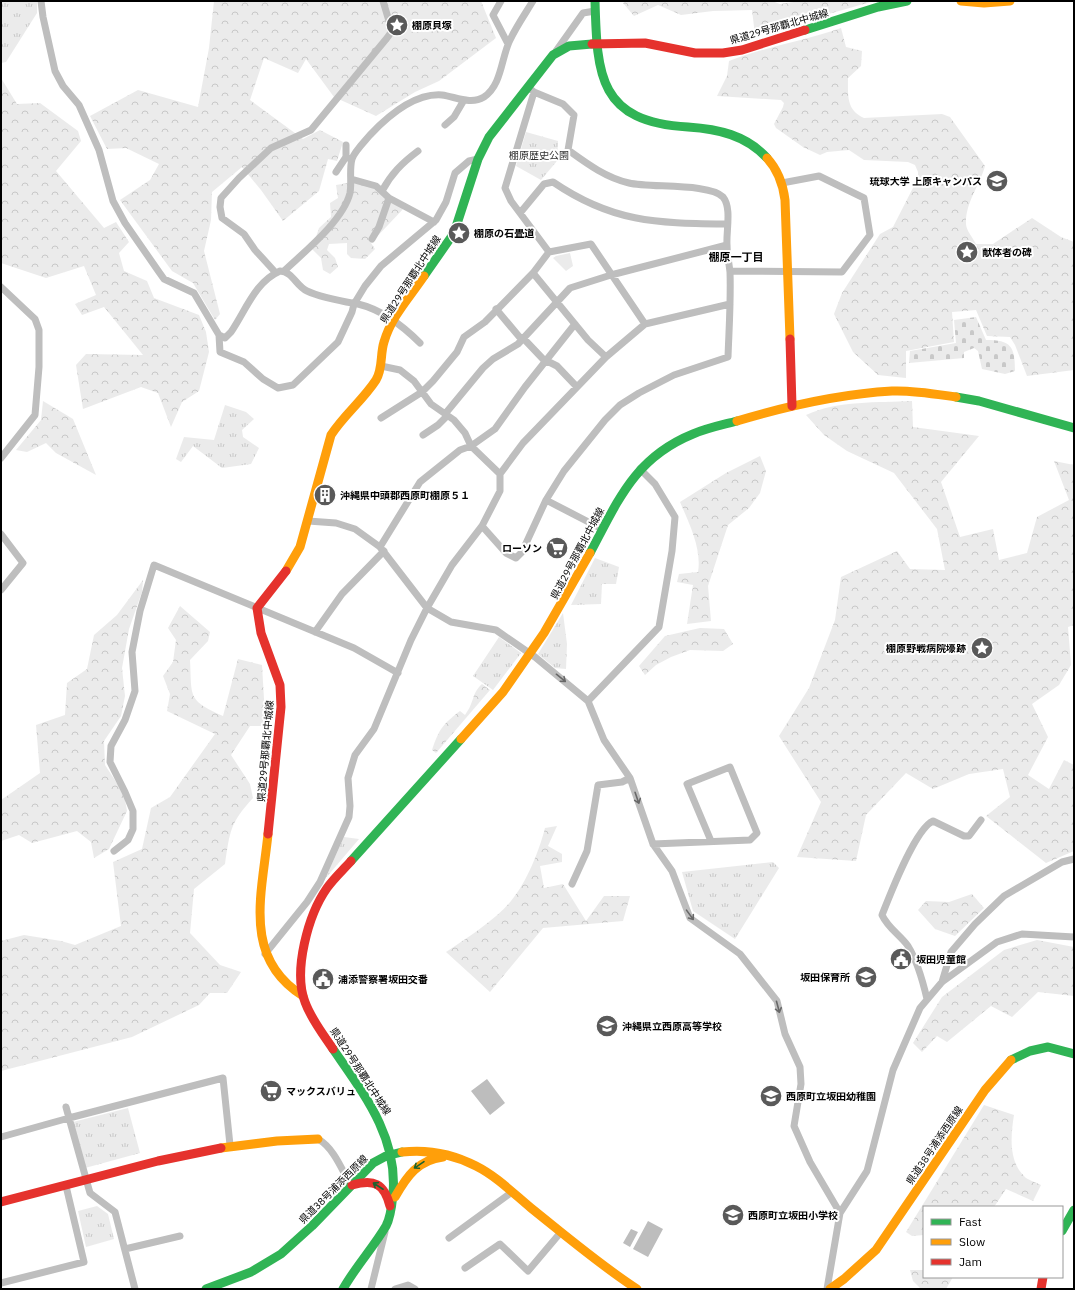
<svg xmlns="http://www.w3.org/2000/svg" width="1075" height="1290" viewBox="0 0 1075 1290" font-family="'IBM Plex Sans','Noto Sans JP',sans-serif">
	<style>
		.grass { fill: url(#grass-tufts) }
		.forest { fill: url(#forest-crowns) }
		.cemetery { fill: url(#cemetery-stones) }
		.garden { fill: #ebebeb }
		.water { fill: #bdbdbd }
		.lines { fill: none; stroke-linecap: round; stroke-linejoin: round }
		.street { stroke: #bebebe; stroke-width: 7 }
		.fast { stroke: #30b455; stroke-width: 9 }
		.slow { stroke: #ff9f0a; stroke-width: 9 }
		.jam { stroke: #e5322d; stroke-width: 9 }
		.oneway { stroke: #686868 }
		.oneway2 { stroke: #1a632f }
		.labels { text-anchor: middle; stroke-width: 4; stroke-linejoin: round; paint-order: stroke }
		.poi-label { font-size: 10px; font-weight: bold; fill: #000; stroke: #fff; text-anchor: start }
		.street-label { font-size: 10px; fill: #000; stroke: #fff }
		.park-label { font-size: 10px; fill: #313131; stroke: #fff }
		.neighbourhood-label { font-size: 11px; font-weight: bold; fill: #000; stroke: #fff }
	</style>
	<defs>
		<pattern id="grass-tufts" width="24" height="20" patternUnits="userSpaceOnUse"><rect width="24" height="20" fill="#ebebeb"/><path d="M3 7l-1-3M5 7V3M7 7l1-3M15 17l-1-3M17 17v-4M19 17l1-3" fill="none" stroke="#c8c8c8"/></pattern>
		<pattern id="forest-crowns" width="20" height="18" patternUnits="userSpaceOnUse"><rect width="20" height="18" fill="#ebebeb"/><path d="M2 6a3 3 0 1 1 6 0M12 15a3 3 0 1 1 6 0" fill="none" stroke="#c8c8c8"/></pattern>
		<pattern id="cemetery-stones" width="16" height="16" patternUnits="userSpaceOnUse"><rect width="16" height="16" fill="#ebebeb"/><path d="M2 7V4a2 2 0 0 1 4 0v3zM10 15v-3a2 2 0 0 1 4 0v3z" fill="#c8c8c8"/></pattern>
	</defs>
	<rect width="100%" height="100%" fill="#fff"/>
	<path class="grass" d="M1 1H37V13L6 62 1 63Z
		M526 132 558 141 557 161 541 180 516 166Z
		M225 405 246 412 254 419 242 430 243 437 259 448 251 464 222 468 193 446 181 462 176 459 184 437 214 440Z
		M595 558 619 567 616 584H602L601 604 571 605Z
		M563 613 567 644 566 669 555 668 538 654Z
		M499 637 521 653 493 690 473 676Z
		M344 837 359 839 325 879Z
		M773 862 779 868 735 939 693 911 682 872Z
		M128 1108 140 1153 85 1168 73 1122Z
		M97 1206 108 1214 114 1239 86 1247 78 1211Z"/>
	<path class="forest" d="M214 1H481L496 38 439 81 415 92 376 116 334 97 306 59 298 73 264 58 250 100 303 139 320 130 343 142 337 161 328 159 319 191 283 221 261 190 242 167 212 192 211 220 204 251 220 314 215 320 193 283 172 271 120 200 150 180 159 164 126 148 107 149 90 116 138 90 198 107 209 48Z
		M626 1H772L780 4 800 1H874L755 35 752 10 713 11 681 15 658 5 634 16 623 3Z
		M841 28 846 47 862 51 861 66 848 78C848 95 846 110 864 118L942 114 950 117 985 166C980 185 965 203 966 224 966 230 973 238 976 244H993L1032 218 1061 237 1074 242V370L1027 376 1015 345 1010 337 987 336 976 310 952 312 954 342 906 351V378L878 375 853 352 834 314 842 293 880 234 893 227 918 178V172L915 165 908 162 864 160 849 150 827 152 820 155 803 147 776 128 774 124 783 107 784 103 781 100 717 96 727 76 729 61C765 47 804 41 841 28Z
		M1 78 17 104 40 103 78 131 81 141 56 171 104 228 116 222 129 242 119 253 124 271 147 281 154 298 199 315 206 332 209 352 199 391 182 402 171 427 158 393 141 387 83 409 76 365 86 354 143 355 104 307 82 315 75 304 96 295 84 266 46 278 1 263Z
		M354 182 372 187 405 207 371 243 375 249 365 259 351 258 347 254V243L329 244 327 250 335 258 338 267 330 274 323 270 321 258 312 249 319 228 331 217 330 203 338 198 336 185Z
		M43 401 73 419 96 475 56 453 46 443 27 452 16 450 41 420Z
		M912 401 913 427 979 436 941 482 960 537 993 529 999 560 1027 553 1037 517 1069 500 1054 461 1074 465V625L1068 627 1071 665 1059 685 1032 704 1048 737 1028 775 1049 789 1064 760 1074 765V851L1046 863 986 816 1010 797 1003 769 969 774 933 789 906 773 866 815 856 861 797 857 821 802 779 736 809 688 835 620 841 577 897 551 910 569 945 570 937 529 894 473 847 451 824 435 806 415C838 400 878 403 912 401Z
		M760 456 766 471 760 493 749 508 728 525 708 586 711 621 687 624 693 585 677 582 679 574 698 572C702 549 689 523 680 502L726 473Z
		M143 580 142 592 129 629 122 668 125 696 121 716 104 741 105 765 124 794 127 811 109 849 94 858 91 842 77 831 32 843 19 835 1 841V800L40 773 36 725 65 715 67 683 87 669 94 635 117 615Z
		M180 606 210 632 208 641 190 660C192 697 187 700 223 716L238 659 262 665 265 716 262 726H250L231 755 250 784 253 798C230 823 230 831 225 864L194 889 190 933 220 965 241 972 227 993H210L199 1005 132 1037 1 1071V941L24 935 61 941 75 945 121 926 113 862 142 849 151 808 170 797 215 734 167 711 170 694 163 676 173 662 176 640 168 628Z
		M700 628 724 629 733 644 723 651 690 650 671 657 656 665 645 675 639 666 665 636Z
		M482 684 490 690 436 753 432 750C439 729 443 724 460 711L465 715C475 702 471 694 482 684Z
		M557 826 548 846 562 854V862L540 866 544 888 563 884 586 921 604 896H630L623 921 543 928 490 992 446 952C467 938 495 920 511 901 527 882 539 851 545 828Z
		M972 894 984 908 955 936 935 929 918 910 926 901 949 902Z
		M1037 940 1074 947V996L1038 992 1012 1017 991 1006 947 1042 937 1036 922 1052 913 1043 942 997 1004 950Z
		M984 1105 1014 1115C1011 1134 1008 1160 1024 1176 1027 1180 1036 1182 1041 1185L1033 1201 1006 1189 994 1207H924V1235L912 1236 906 1232Z
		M910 1270H924V1277H953L946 1289H921L913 1281Z"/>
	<path class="cemetery" d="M976 317 986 340C1011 340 1015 346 1015 371L1005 374 982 369 978 351 974 348 964 352V358L909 363 910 351 956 343 954 320Z"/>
	<path class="garden" d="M570 253 573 266 566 271 553 258 556 256Z"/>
	<path class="water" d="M487 1079 505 1103 490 1115 471 1091Z
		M648 1221 663 1229 648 1257 633 1249Z
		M631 1229 638 1232 630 1247 623 1243Z"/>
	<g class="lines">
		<path class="street" d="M41 1 43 17 55 71 63 86 79 105 99 150 113 201 125 223 159 272 164 279 194 293 219 335 225 338 231 332C246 310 255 282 280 271 293 272 296 286 307 291 322 298 341 301 358 304 383 310 403 326 420 343
			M501 1 493 15 508 44
			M556 51 583 13 595 11
			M534 92 505 188 511 201 549 252
			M445 125 454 117 464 100
			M346 145V157
			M336 172 346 157 352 159
			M351 179 376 186 389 198 434 222
			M382 191C391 174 402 163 418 151
			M520 213 544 184 553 182C613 223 657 223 727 224
			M372 239 379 227 389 198
			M284 271C304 252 343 221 350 193 352 182 349 170 352 159 354 152 365 141 370 135 387 117 415 93 442 95 456 97 471 105 484 97 502 85 501 58 510 40 516 27 525 14 533 1
			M730 271 842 272 870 235 864 198 819 176 782 183
			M276 273 255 250 244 234 222 218 220 207 221 198 239 178 271 148 311 130 387 38 392 31 383 1
			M533 273 588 340 606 357
			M1 287 35 319 39 330V367L35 415 1 458
			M496 309 522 340
			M219 335 220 352 244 362 263 379 278 388 293 385 338 342 352 312 354 304 365 286 381 266 436 220 446 202 455 173 469 161 478 159
			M524 339 543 359 557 366 577 387
			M381 366 400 370 414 381 431 404 454 420 465 433 471 446 500 474
			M445 414 483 368 493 359 518 344 570 288 611 275 727 245
			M381 418 422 392 433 381 457 352 464 337 485 322 533 273 549 252 591 244 645 324
			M423 435 438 425 447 416
			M546 500 602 529
			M308 521 336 523 355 529 380 547 427 608 451 622 496 630 535 657 588 701 604 740 630 778 653 844 672 871 690 918 740 954 777 1001 785 1034 800 1067 801 1084 794 1126 810 1162 840 1213
			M482 526 506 553 516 558 522 552 546 500 564 471 605 420 620 405 639 393 674 375 728 357C729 329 731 300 730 272 729 263 727 254 727 245 726 231 732 208 723 197 710 183 650 188 629 183 606 178 586 163 568 150L574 115 563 104 534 92 529 88
			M1 534 23 563 1 590
			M380 547 420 482 460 450 471 446 495 429 525 387 575 324
			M315 632 342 594 384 551
			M588 701 659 627 672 551 675 517 655 484 640 469
			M653 844 750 840 757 833 730 767 687 784 711 841
			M114 851 128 840 133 829V811L125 792 110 762 111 746 125 720 135 691 132 652 140 611 154 565 354 648 398 673
			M572 884 587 851 598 785 622 782 630 778
			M265 954 307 902 320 882 349 817 350 806 348 778 355 755 374 729 411 640 427 608 452 565 482 526 500 491V474L523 443 606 357 645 324 730 304
			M942 982 951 952 975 924 1004 896 1062 862 1074 859
			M927 999C923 982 918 962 908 946 900 935 888 928 882 915 890 895 915 829 933 821L964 836H969L981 820
			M66 1107 69 1118 223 1078 230 1145
			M1 1137 69 1118 90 1193 115 1212 135 1289
			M318 1139C334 1148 342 1170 351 1186
			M449 1238 512 1192
			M125 1249 180 1236
			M465 1268 500 1244 528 1271 561 1232
			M1 1283 84 1262 66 1186
			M371 1289 385 1232
			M395 1289 408 1285 415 1289
			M827 1289 840 1213 867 1171 893 1070 920 1008 942 982 997 942 1022 934 1074 937"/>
		<path class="fast" d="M595 1C597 76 599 122 688 127 718 129 746 135 767 158
			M805 30 878 7 907 1
			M424 276 454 233 478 159 489 137 553 55 569 46 592 44
			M956 397 979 401 1074 428
			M590 553C618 501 634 458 693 434 707 428 722 425 737 421
			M351 861 461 739
			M333 1049C364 1094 398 1137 393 1194 392 1204 391 1217 386 1226 373 1248 356 1266 343 1289
			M1011 1060 1030 1051 1048 1047 1074 1054
			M1062 1231 1074 1210
			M206 1289 251 1272 281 1254 312 1226 373 1163 386 1156 402 1152"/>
		<path class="slow" d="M961 1 984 3 1010 1
			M767 158C778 170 783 184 785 200L790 339
			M737 421C787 406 840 394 892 391 913 390 935 394 956 397
			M286 571 300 547 331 435C344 415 363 400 376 380 383 369 380 354 384 342 391 317 410 297 424 276
			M461 739 503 692 544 633 590 553
			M268 834C262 894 242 958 303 996
			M221 1148 277 1141 318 1139
			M402 1152C428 1149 453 1154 476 1166 496 1176 513 1193 531 1208 566 1236 600 1265 637 1289
			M395 1197C407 1176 418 1160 443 1157
			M830 1289 844 1279 876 1250 985 1090 1011 1060"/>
		<path class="jam" d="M592 44 645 43 695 53H723L742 50 805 30
			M790 339 792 406
			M268 834 281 707 280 685 261 633 257 608 286 571
			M333 1049C323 1034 311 1019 305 1002 293 971 308 915 327 888 334 878 343 870 351 861
			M352 1185C374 1179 384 1183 390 1206
			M1 1202 158 1161 221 1148
			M1041 1289 1043 1277"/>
	</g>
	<defs><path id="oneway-shaft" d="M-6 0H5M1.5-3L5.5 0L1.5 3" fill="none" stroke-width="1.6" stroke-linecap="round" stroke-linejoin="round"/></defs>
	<g class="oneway">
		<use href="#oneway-shaft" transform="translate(561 678) rotate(39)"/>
		<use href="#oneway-shaft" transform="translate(637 798) rotate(71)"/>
		<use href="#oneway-shaft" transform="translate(690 915) rotate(54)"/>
		<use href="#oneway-shaft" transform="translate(778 1007) rotate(75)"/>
	</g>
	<g class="oneway2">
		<use href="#oneway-shaft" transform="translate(419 1165) rotate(146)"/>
		<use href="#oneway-shaft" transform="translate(378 1186) rotate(-147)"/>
	</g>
	<defs>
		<g id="sight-disc" transform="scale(1.15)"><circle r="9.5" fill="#595959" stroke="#fff"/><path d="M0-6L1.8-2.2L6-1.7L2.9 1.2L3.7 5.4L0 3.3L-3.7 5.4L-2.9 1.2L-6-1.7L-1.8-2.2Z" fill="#fff"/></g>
		<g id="university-disc" transform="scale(1.15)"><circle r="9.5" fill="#595959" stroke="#fff"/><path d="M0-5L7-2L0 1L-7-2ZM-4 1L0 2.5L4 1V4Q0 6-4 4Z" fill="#fff"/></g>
		<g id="building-disc" transform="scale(1.15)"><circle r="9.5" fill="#595959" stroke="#fff"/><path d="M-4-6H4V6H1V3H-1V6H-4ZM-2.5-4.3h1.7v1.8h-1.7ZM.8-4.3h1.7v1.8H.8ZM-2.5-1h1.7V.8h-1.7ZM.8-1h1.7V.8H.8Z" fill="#fff"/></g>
		<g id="supermarket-disc" transform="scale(1.15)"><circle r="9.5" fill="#595959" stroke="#fff"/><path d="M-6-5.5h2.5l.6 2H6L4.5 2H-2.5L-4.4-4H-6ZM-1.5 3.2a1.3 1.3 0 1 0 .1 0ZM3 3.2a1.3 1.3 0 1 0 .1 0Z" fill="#fff"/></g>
		<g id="civic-disc" transform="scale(1.15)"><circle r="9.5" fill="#595959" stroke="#fff"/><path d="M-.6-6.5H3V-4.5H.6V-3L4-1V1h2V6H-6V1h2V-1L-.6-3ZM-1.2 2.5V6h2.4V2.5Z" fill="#fff"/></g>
		<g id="school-disc" transform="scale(1.15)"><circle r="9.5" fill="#595959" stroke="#fff"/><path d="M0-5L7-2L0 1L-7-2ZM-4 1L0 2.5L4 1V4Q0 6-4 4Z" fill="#fff"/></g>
	</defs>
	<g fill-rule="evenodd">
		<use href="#sight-disc" x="397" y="25"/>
		<use href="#university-disc" x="997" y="181"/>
		<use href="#sight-disc" x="459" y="233"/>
		<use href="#sight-disc" x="967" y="252"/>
		<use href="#building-disc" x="325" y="495"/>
		<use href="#supermarket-disc" x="557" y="548"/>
		<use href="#sight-disc" x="982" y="648"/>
		<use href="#civic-disc" x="901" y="959"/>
		<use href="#school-disc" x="866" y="977"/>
		<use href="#civic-disc" x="323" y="979"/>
		<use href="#school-disc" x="607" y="1026"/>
		<use href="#supermarket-disc" x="271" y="1091"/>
		<use href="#school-disc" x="771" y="1096"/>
		<use href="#school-disc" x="733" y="1215"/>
	</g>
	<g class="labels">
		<g class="poi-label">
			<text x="412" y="29">棚原貝塚</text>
			<text x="982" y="185" text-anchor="end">琉球大学 上原キャンパス</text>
			<text x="474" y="237">棚原の石畳道</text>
			<text x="982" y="256">献体者の碑</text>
			<text x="340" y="499">沖縄県中頭郡西原町棚原５１</text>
			<text x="542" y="552" text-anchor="end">ローソン</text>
			<text x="966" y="652" text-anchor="end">棚原野戦病院壕跡</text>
			<text x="916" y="963">坂田児童館</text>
			<text x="850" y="981" text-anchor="end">坂田保育所</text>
			<text x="338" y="983">浦添警察署坂田交番</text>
			<text x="622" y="1030">沖縄県立西原高等学校</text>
			<text x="286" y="1095">マックスバリュ</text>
			<text x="786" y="1100">西原町立坂田幼稚園</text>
			<text x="748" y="1219">西原町立坂田小学校</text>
		</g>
		<g class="street-label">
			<text transform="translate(779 26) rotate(-16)" y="4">県道29号那覇北中城線</text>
			<text transform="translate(410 279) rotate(-57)" y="4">県道29号那覇北中城線</text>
			<text transform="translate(577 553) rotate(-62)" y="4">県道29号那覇北中城線</text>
			<text transform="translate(265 751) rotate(-85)" y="4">県道29号那覇北中城線</text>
			<text transform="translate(361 1071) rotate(57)" y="4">県道29号那覇北中城線</text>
			<text transform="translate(934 1145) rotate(-56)" y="4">県道38号浦添西原線</text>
			<text transform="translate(333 1189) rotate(-45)" y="4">県道38号浦添西原線</text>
		</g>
		<g class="park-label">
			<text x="539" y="159">棚原歴史公園</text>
		</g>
		<g class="neighbourhood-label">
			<text x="736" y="261">棚原一丁目</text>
		</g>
	</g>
	<rect width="1075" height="1290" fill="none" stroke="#000000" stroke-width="4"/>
	<rect x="923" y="1206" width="140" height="72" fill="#ffffff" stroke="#999999"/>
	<rect x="931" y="1219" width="20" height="6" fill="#30b455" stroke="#999999"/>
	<text x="959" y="1226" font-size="12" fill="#000000">Fast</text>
	<rect x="931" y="1239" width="20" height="6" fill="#ff9f0a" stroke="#999999"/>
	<text x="959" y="1246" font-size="12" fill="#000000">Slow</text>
	<rect x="931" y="1259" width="20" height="6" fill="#e5322d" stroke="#999999"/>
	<text x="959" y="1266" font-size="12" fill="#000000">Jam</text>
</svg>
